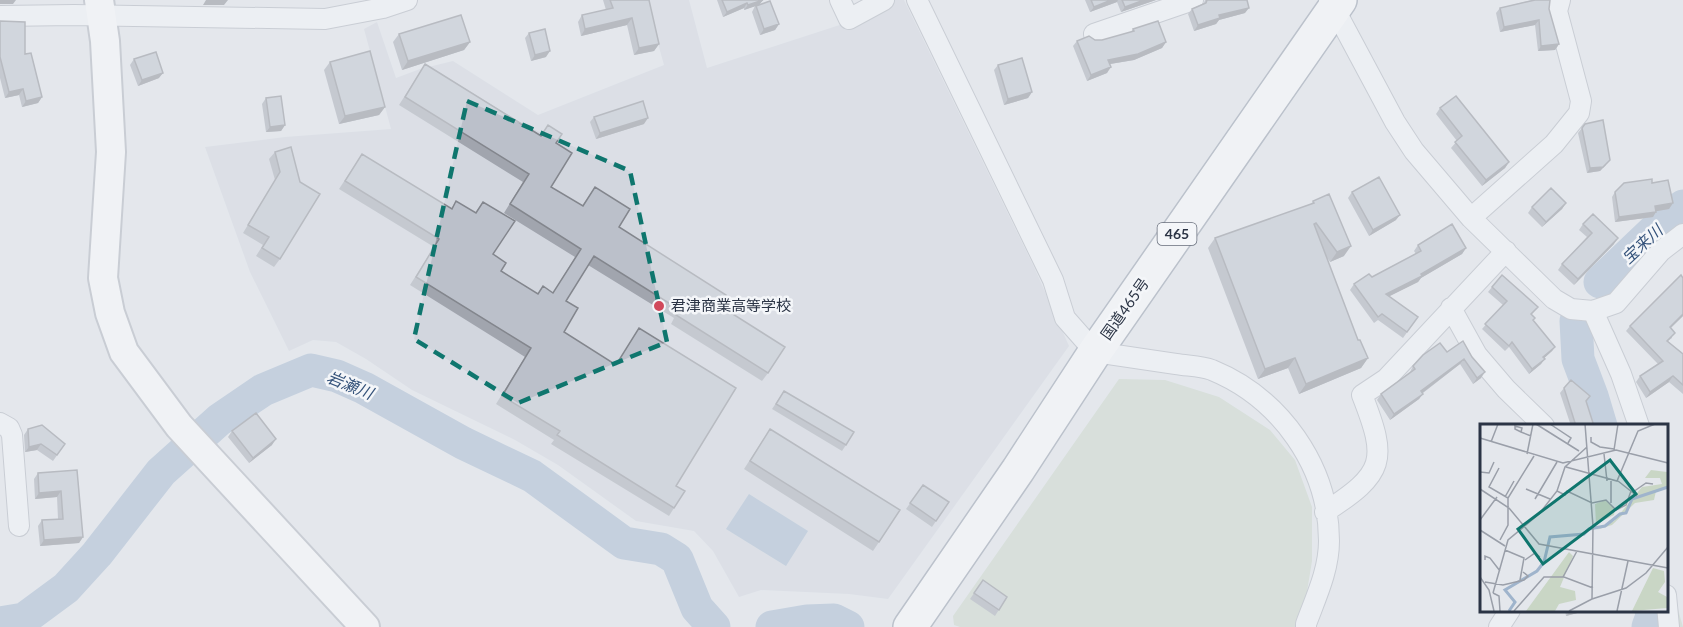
<svg xmlns="http://www.w3.org/2000/svg" width="1683" height="627" viewBox="0 0 1683 627" font-family="Lato,'Noto Sans JP',sans-serif">
	<style>
		.built { fill: #d2d6de }
		.green { fill: #c9d6c5 }
		.water { fill: #9fb4cc }
		.lines { fill: none; stroke-linecap: round; stroke-linejoin: round }
		.river { stroke: #9fb4cc; stroke-width: 33 }
		.street-casing { stroke: #a9aeb7; stroke-width: 22 }
		.secondary-casing { stroke: #a9aeb7; stroke-width: 32 }
		.highway-casing { stroke: #8b94a3; stroke-width: 36 }
		.street { stroke: #f7f8fa; stroke-width: 20 }
		.secondary { stroke: #fff; stroke-width: 28 }
		.highway { stroke: #fff; stroke-width: 33 }
		.wall { fill: #a1a5ae }
		.shaded-wall { fill: #83868d }
		.building { fill: #bbc0ca; stroke: #83868d; stroke-width: 1.5 }
		.marked { fill: none; stroke: #0f766e; stroke-width: 4.5; stroke-dasharray: 12 8; stroke-linejoin: round }
		.poi-dot { fill: #d1495b; stroke: #f4f6f9; stroke-width: 2 }
		.labels { text-anchor: middle; stroke-width: 5; stroke-linejoin: round; paint-order: stroke }
		.shield { fill: #f4f6f9; stroke: #676e7b; stroke-width: 1.5 }
		.shield-label { font-size: 14px; font-weight: bold; fill: #2b3445 }
		.poi-label { font-size: 15px; fill: #2b3445; stroke: #f4f6f9; text-anchor: start }
		.street-label { font-size: 15px; fill: #2b3445; stroke: #f4f6f9 }
		.water-label { font-size: 16px; font-style: italic; fill: #34527a; stroke: #f4f6f9 }
		.inset-river { fill: none; stroke: #9fb4cc; stroke-width: 3 }
		.inset-road { fill: none; stroke: #9a9fa9; stroke-width: 1.5 }
		.view { fill: #0f766e; fill-opacity: 0.15; stroke: #0f766e; stroke-width: 3 }
		.inset-edge { fill: none; stroke: #2b3445; stroke-width: 3 }
	</style>
	<rect width="100%" height="100%" fill="#e4e7ec"/>
	<path class="built" d="M646 0H689L707 68 852 21 891 0H904L1034 267 1069 346 888 599 849 594 761 590 739 597 713 551 694 531 636 521 558 465 515 440 412 390 366 359 336 342 313 340 289 351 250 272 205 147 285 137 391 129 364 29 377 22 396 78 420 69 453 61 538 115 664 65Z"/>
	<path class="green" d="M1119 379 1165 380 1219 397 1270 430 1295 460 1312 507V561L1303 616 1296 627H960L954 625 953 616Z
		M1674 595 1683 627H1647L1642 611 1666 610Z"/>
	<path class="water" d="M749 494 808 531 786 566 726 529Z"/>
	<g class="lines">
		<path class="river" d="M1600 282 1662 223 1683 206
			M1576 321 1578 359 1592 396 1601 426
			M0 623 24 619 66 588 97 554 161 472 219 420 263 390 311 370 337 376 364 388 463 443 532 476 624 543 661 549 677 559 697 608 714 627
			M772 627 807 621 834 620 848 627
			M1648 627 1652 616 1651 610"/>
		<g class="street-casing">
			<path id="street" d="M840 0 849 19 884 0
				M917 0 1053 280 1065 318 1095 352C1122 356 1149 360 1176 364 1188 366 1201 366 1212 370 1280 398 1329 466 1329 541 1329 570 1316 597 1306 624V627
				M1329 2 1334 8 1395 122 1414 151 1471 218 1554 299 1571 309 1593 311 1616 303 1661 251 1683 234
				M0 16 74 15 325 19 383 8 407 0
				M1094 34 1193 0
				M1471 218 1554 144 1579 113 1581 101 1557 11 1560 0
				M1451 308 1477 355 1506 389 1544 426
				M1593 311 1621 374 1639 426
				M0 423 9 428 12 435 19 526
				M1325 512C1385 473 1388 461 1362 395L1386 379 1506 251
				M1666 595 1669 627
				M1499 627 1510 610"/>
		</g>
		<g class="secondary-casing">
			<path id="secondary" d="M99 0 105 41 111 152 103 278 110 313 124 352 179 426 365 627"/>
		</g>
		<g class="highway-casing">
			<path id="highway" d="M910 627 1018 470 1095 352 1340 0"/>
		</g>
		<use href="#street" class="street"/>
		<use href="#secondary" class="secondary"/>
		<use href="#highway" class="highway"/>
	</g>
	<path class="wall" d="M603 0H649L659 44 654 51 634 55 627 25 581 36 578 22 582 15 606 10Z
		M717 0H763L759 5 779 24 775 30 760 35 752 12 755 6 744 10V8L723 17Z
		M1085 0H1156L1121 12 1117 2 1090 12Z
		M1205 0H1247L1245 13 1219 20 1216 24 1194 31 1188 14 1192 9 1204 3Z
		M1532 0H1550L1549 9 1559 44 1555 50 1538 51 1535 25 1500 32 1496 13 1500 8Z
		M0 21 25 54 42 97 38 103 22 107 19 95 5 98 0 78Z
		M1133 29 1166 42 1162 48 1134 60 1110 64 1107 73 1087 81 1073 46 1077 41 1102 40 1131 32Z
		M529 33 546 57 531 61 525 38Z
		M399 34 470 42 464 50 402 70 393 42Z
		M134 59 159 78 138 86 130 65Z
		M330 62 385 107 379 115 339 124 324 70Z
		M425 64 541 135 556 143 551 187 582 206 595 187 619 227 720 306 768 373 762 381 671 324 674 318 588 265 566 301 564 332 616 365 639 328 676 486 674 508 669 516 551 444 554 440 496 404 525 357 410 285 434 247 339 189 362 154 451 209 456 201 475 213 483 202 493 254 501 271 537 294 553 293 575 257 504 213 523 182 399 105Z
		M998 65 1032 92 1028 98 1004 105 994 70Z
		M266 98 285 125 281 131 266 132 262 104Z
		M1440 108 1509 162 1505 168 1482 186 1451 148 1457 141 1436 114Z
		M594 117 644 124 596 139 590 122Z
		M1585 124 1606 165 1600 171 1587 173 1578 133Z
		M291 147 280 259 274 267 256 256 263 245 243 233 275 180 269 159 275 152Z
		M1652 183 1673 203 1669 209 1656 211 1653 217 1615 222 1612 197 1615 192Z
		M1352 192 1396 220 1369 236 1348 198Z
		M1313 201 1344 256 1330 262 1326 256 1358 340 1368 358 1361 368 1299 394 1288 368 1258 379 1208 248 1215 238 1311 204Z
		M1566 203 1562 209 1542 227 1528 213 1532 207Z
		M1583 224 1614 244 1574 285 1558 270 1562 264 1587 237 1579 230Z
		M1418 245 1466 248 1462 254 1421 278 1418 282 1389 296 1418 317 1403 338 1378 320 1374 323 1350 290 1354 284 1372 277 1416 254 1414 251Z
		M1683 278V316L1671 328 1672 338 1668 341 1683 354V394L1669 382 1646 398 1636 382 1640 376 1658 364 1626 331 1630 326Z
		M1492 287 1538 307 1532 314 1533 321 1555 347 1552 351 1544 358 1541 364 1529 374 1509 347 1505 351 1482 329 1503 305 1488 292Z
		M1463 341 1481 378 1473 384 1460 364 1423 393 1419 399 1390 420 1377 400 1381 394 1410 372 1413 366 1447 352Z
		M1564 388 1586 402 1594 426H1571L1560 393Z
		M784 391 846 445 842 451 772 409Z
		M28 429 65 444 53 461 37 450 25 452 24 435Z
		M232 431 272 445 249 463 228 437Z
		M764 438 879 542 873 551 744 469Z
		M77 470 83 537 79 543 40 546 38 526 42 520 58 519 57 497 35 499 34 479 38 473Z
		M923 485 949 502 932 527 906 509Z
		M983 580 1007 597 995 616 970 599Z
		M1565 610H1582L1581 612 1566 616Z"/>
	<path class="shaded-wall" d="M0 0H16L13 4H0Z
		M206 0H228L224 5H203Z
		M763 0 759 5 744 10 748 5Z
		M1111 0H1118L1117 2 1090 12 1094 7Z
		M1144 0H1156L1121 12 1125 7Z
		M747 3 744 8 723 17 727 12Z
		M1249 8 1245 13 1219 20 1216 24 1194 31 1198 25 1219 15Z
		M632 18 627 25 581 36 585 29Z
		M1539 20 1535 25 1500 32 1504 27Z
		M779 24 775 30 760 35 764 29Z
		M470 42 464 50 402 70 408 61Z
		M1166 42 1162 48 1134 60 1104 65 1108 60Z
		M659 44 654 51 634 55 639 48Z
		M1559 44 1555 50 1538 51 1541 46Z
		M550 51 546 57 531 61 535 55Z
		M1111 67 1107 73 1087 81 1091 75Z
		M163 73 159 78 138 86 142 80Z
		M23 89 19 95 5 98 9 92Z
		M1032 92 1028 98 1004 105 1008 99Z
		M42 97 38 103 22 107 26 101Z
		M385 107 379 115 339 124 345 116Z
		M648 118 644 124 596 139 600 133Z
		M285 125 281 131 266 132 270 127Z
		M1610 160 1600 171 1587 173 1590 168Z
		M1509 162 1505 168 1482 186 1486 180Z
		M1566 203 1562 209 1542 227 1546 222Z
		M1673 203 1669 209 1652 212 1655 206Z
		M1656 212 1653 217 1615 222 1619 217Z
		M1400 215 1396 220 1369 236 1373 230Z
		M1618 238 1614 244 1574 285 1578 279Z
		M1351 246 1344 256 1330 262 1337 252Z
		M1466 248 1462 254 1421 278 1418 282 1382 300 1386 294Z
		M1683 314V316L1666 332 1670 327Z
		M1555 347 1552 351 1540 362 1543 357Z
		M1295 358 1288 368 1258 379 1265 369Z
		M1368 358 1361 368 1299 394 1306 384Z
		M1464 359 1460 364 1417 397 1421 391Z
		M1545 359 1541 364 1529 374 1532 369Z
		M1485 372 1481 378 1473 384 1477 378Z
		M1673 376 1669 382 1646 398 1650 392Z
		M1423 394 1419 399 1390 420 1394 414Z
		M276 439 272 445 249 463 253 458Z
		M41 444 37 450 25 452 29 447Z
		M61 491 57 497 35 499 39 493Z
		M83 537 79 543 40 546 44 540Z
		M1582 610 1581 612 1566 616 1570 611Z"/>
	<path class="building" d="M610 0H649L659 44 639 48 632 18 585 29 582 15 613 8Z
		M722 0H763L748 5 747 3 727 12Z
		M1091 0H1111L1094 7Z
		M1122 0H1144L1125 7Z
		M1207 0H1247L1249 8 1219 15 1220 18 1198 25 1192 9 1206 3Z
		M1535 0H1550L1549 9 1559 44 1541 46 1539 20 1504 27 1500 8Z
		M770 1 779 24 764 29 756 6Z
		M461 15 470 42 408 61 399 34Z
		M0 21 25 22V54L31 53 42 97 26 101 23 89 9 92 0 57Z
		M1158 21 1166 42 1138 54 1108 60 1111 67 1091 75 1077 41 1089 36 1095 40H1102L1134 31 1133 29Z
		M545 29 550 51 535 55 529 33Z
		M370 51 385 107 345 116 330 62Z
		M156 52 163 73 142 80 134 59Z
		M1022 58 1032 92 1008 99 998 65Z
		M425 64 541 136 548 125 562 134 556 143 572 153 551 187 583 206 595 187 630 209 619 227 726 295 720 306 785 347 768 373 676 315 680 310 594 256 566 301 578 308 564 332 616 365 639 328 736 388 676 486 685 491 674 508 557 435 560 431 502 396 531 348 416 277 439 239 345 181 362 154 452 209 456 201 476 213 483 202 515 221 493 254 506 263 501 271 538 294 543 286 553 293 581 249 510 204 529 174 405 97Z
		M281 96 285 125 270 127 266 98Z
		M1456 96 1509 162 1486 180 1455 142 1462 136 1440 108Z
		M643 101 648 118 600 133 594 117Z
		M1603 120 1610 160 1603 167 1590 168 1582 128 1585 124Z
		M291 147 300 182 320 194 280 259 262 248 269 237 248 225 280 172 275 152Z
		M1379 177 1400 215 1373 230 1352 192Z
		M1652 179V183L1668 180 1673 203 1655 206 1656 212 1619 217 1615 192 1624 183Z
		M1551 188 1566 203 1546 222 1532 207Z
		M1329 194 1351 246 1337 252 1316 223 1314 224 1358 340H1360L1368 358 1306 384 1295 358 1265 369 1215 238 1314 203 1313 201Z
		M1593 214 1618 238 1578 279 1562 264 1592 233 1583 224Z
		M1452 224 1466 248 1421 274 1422 276 1386 294 1418 317 1407 332 1382 314 1378 317 1354 284 1369 274 1372 277 1421 251 1418 245Z
		M1502 275 1538 307 1531 314 1535 318 1533 320 1555 347 1543 357 1545 359 1532 369 1512 342 1509 346 1485 324 1507 301 1492 287Z
		M1681 275 1683 278V314L1670 327 1675 333 1667 341 1683 354V385L1673 376 1650 392 1640 376 1663 361 1630 326Z
		M1463 341 1472 357 1485 372 1477 378 1464 359 1421 391 1423 394 1394 414 1381 394 1415 369 1413 366 1423 355 1440 343 1447 352Z
		M1571 380 1590 396 1586 401 1594 426H1576L1564 388Z
		M784 391 854 432 846 445 776 404Z
		M256 413 276 439 253 458 232 431Z
		M42 425 65 444 57 455 41 444 29 447 28 429Z
		M770 429 900 510 879 542 750 461Z
		M77 470 83 537 44 540 42 520 63 519 61 491 39 493 38 473Z
		M923 485 949 502 936 521 910 503Z
		M983 580 1007 597 999 610 974 593Z"/>
	<path d="M0 0H1683V627H0ZM467 101 630 171 667 342 518 403 414 339Z" fill="#e4e7ec" fill-opacity=".55" fill-rule="evenodd"/>
	<path class="marked" d="M467 101 630 171 667 342 518 403 414 339Z"/>
	<circle class="poi-dot" cx="659" cy="306" r="6"/>
	<g class="labels">
		<rect class="shield" x="1157.5" y="223" width="39" height="22" rx="4.5"/>
		<g class="shield-label">
			<text x="1177" y="239">465</text>
		</g>
		<g class="poi-label">
			<text x="671" y="311">君津商業高等学校</text>
		</g>
		<g class="street-label">
			<text transform="translate(1125 309) rotate(-55)" y="5">国道465号</text>
		</g>
		<g class="water-label">
			<text transform="translate(1642 244) rotate(-43)" y="6">宝来川</text>
			<text transform="translate(350 385) rotate(22)" y="6">岩瀬川</text>
		</g>
	</g>
	<g transform="translate(1480 424)">
		<rect width="188" height="188" fill="#e4e7ec"/>
		<path d="M171 46 187 48V64L176 67 174 76 155 79 132 101 116 106 134 97 162 63 182 60 180 54H165ZM125 76 135 85 134 91 116 100 115 80ZM89 128 93 132 80 163 95 167 96 176 79 180 75 187H46ZM173 144 184 147 185 158 178 168 187 173V184L152 187Z" fill="#c9d6c5"/>
		<path class="inset-river" d="M29 187 35 178 25 166 57 147 64 138 70 113 104 110 109 105 125 102 140 90 146 89 152 75 188 63"/>
		<path class="inset-road" d="M56 0 99 27M70 0 91 14 88 19M41 8 42 4 35 2V5L41 8 51 12M111 13V18L120 23 134 25M0 14 83 39 136 26 188 39M11 18 18 0M134 26 138 0M47 30 53 0M124 30 127 57M86 43 137 57 158 7 175 0M19 44 9 63 28 74M0 48 9 49 14 38M131 57V79M138 57 157 72M0 65 29 84 59 120 188 144M46 65 70 75M77 67 85 71 87 67 112 79 126 76 136 86 146 81 151 67M153 68 166 59 173 60M25 73 34 57M55 75 77 38M0 96 17 73M0 106 25 122M20 116 28 101V74L54 32M25 126 44 134 40 156M5 136V132L10 134 20 147M45 136 55 129 60 133M0 153 9 166 14 187M83 153 97 127M5 158 23 161 44 156 48 152 43 148M13 169 28 116 59 90 77 67 85 43 107 23M13 169 19 172 20 187M112 175 146 164 166 149 188 123M34 187 64 153H84L113 164M89 187 112 175 113 102 105 0M137 187 148 137"/>
		<path class="view" d="M130 36 156 70 63 140 38 105Z"/>
		<rect width="188" height="188" class="inset-edge"/>
	</g>
</svg>
